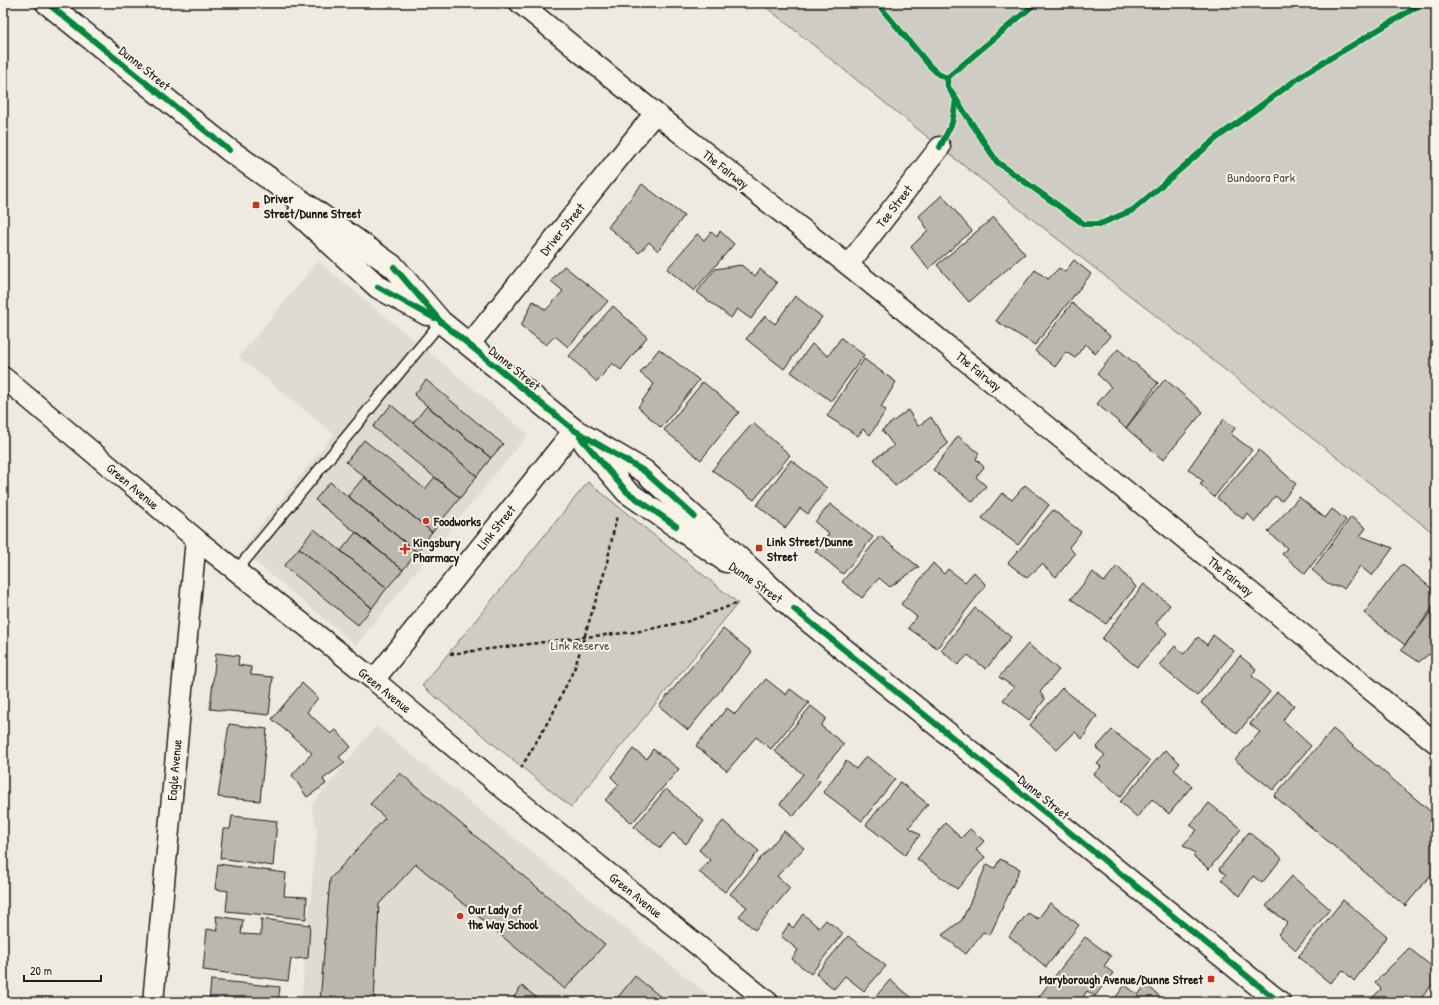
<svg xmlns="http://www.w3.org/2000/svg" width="1439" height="1005" viewBox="0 0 1439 1005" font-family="'Patrick Hand',sans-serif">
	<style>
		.built { fill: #dedbd1 }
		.green { fill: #cfccc3; stroke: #767470 }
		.building { fill: #bab7af; stroke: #1c1c1c }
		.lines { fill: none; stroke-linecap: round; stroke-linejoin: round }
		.lane-casing { stroke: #1c1c1c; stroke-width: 13 }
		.street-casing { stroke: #1c1c1c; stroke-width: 23 }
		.secondary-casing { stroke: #1c1c1c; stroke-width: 25 }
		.path { stroke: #1c1c1c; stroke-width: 2.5; stroke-dasharray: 4 3; stroke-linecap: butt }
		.lane { stroke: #f7f3e8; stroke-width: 10 }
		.street { stroke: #f7f3e8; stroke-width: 20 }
		.secondary { stroke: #f7f3e8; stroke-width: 22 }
		.cycleway-casing { stroke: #f7f3e8; stroke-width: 8 }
		.cycleway { stroke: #00873e; stroke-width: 6 }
		.poi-dot { fill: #c8321e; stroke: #f7f3e8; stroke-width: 1.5 }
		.labels { text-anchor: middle; stroke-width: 4; stroke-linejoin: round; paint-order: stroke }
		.street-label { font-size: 13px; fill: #1c1c1c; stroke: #f7f3e8 }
		.park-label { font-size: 13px; fill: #52514e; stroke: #f7f3e8 }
		.poi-label { font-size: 13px; font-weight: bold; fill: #1c1c1c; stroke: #f7f3e8; text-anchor: start }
	</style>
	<rect width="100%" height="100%" fill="#eeeae0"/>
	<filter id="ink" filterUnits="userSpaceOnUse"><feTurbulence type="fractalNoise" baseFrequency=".025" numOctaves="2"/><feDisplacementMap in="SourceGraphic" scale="8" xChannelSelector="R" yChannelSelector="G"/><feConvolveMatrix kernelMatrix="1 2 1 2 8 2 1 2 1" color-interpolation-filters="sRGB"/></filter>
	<g filter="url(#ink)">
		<path class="built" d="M318 261 528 434 356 645 241 550 334 434 239 357Z
			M376 726 717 1002H301L317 829 311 806Z"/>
		<path class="green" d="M761 3H1436V535L940 147Z
			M588 482 738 603 571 807 422 686Z"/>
		<path class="building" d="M642 184 684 216 658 251 649 242 639 253 608 227Z
			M942 195 972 231 928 269 911 247 928 230 919 216Z
			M994 217 1025 254 969 302 937 265Z
			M720 231 734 244 694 291 667 269 697 234 704 240 711 232 717 237Z
			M1074 260 1091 274 1035 345 996 321 1035 270 1048 279 1059 268 1065 272Z
			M741 265 755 276 760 269 777 283 751 319 737 309 731 318 697 292 715 269Z
			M564 266 608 301 568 347 555 336 546 345 521 326 533 301 546 310 563 291 551 281Z
			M795 296 822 317 784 369 746 339 765 316 775 324Z
			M1072 303 1110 336 1095 354 1085 344 1075 358 1066 352 1055 367 1035 351Z
			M613 306 647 337 621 370 612 363 597 382 569 356Z
			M841 338 864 355 831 401 791 372 812 344 828 356Z
			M659 349 699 380 661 428 638 407 654 384 640 373Z
			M1118 349 1158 383 1126 428 1097 404 1111 387 1097 374Z
			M864 359 896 382 881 407 886 410 870 435 863 429 858 436 827 416Z
			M1165 379 1203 412 1163 460 1126 428Z
			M426 380 503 444 491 458 414 395Z
			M703 382 739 412 701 460 664 430Z
			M391 405 477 476 460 498 373 427Z
			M427 406 491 458 477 476 413 423Z
			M908 410 918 426 931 417 948 444 895 486 874 459 894 446 882 430Z
			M1224 419 1235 428 1231 434 1252 450 1214 497 1200 484 1204 482 1188 469Z
			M753 423 790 455 754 500 712 470Z
			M958 436 979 453 976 459 984 467 976 477 986 486 973 502 933 470Z
			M364 440 425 489 435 477 460 498 432 532 346 462Z
			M1259 450 1296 484 1282 501 1275 496 1255 522 1247 513 1243 519 1217 498Z
			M791 460 827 488 808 514 800 508 785 528 757 505Z
			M364 477 432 532 417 552 348 496Z
			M330 482 417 552 403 570 315 500Z
			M1025 485 1049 505 1018 545 982 518 1002 493 1012 500Z
			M1299 497 1325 518 1332 509 1346 520 1305 574 1282 554 1287 548 1268 532Z
			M830 504 873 537 843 574 815 551 829 534 815 522Z
			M1053 510 1081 532 1069 547 1075 554 1056 577 1042 564 1027 578 1008 563Z
			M1351 517 1366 528 1360 536 1393 548 1372 576 1360 566 1344 589 1340 586H1331L1312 570Z
			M314 529 387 588 372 608 299 548Z
			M356 532 403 570 387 588 341 551Z
			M880 536 919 567 890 587 879 578 862 598 842 582Z
			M299 548 372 608 358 625 284 566Z
			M933 563 944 574 948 569 965 582 974 572 986 585 937 648 908 628 917 617 901 604Z
			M1402 564 1436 592V603L1405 645 1364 613Z
			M1117 566 1136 587 1106 624 1071 599 1093 572 1104 582Z
			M1144 584 1170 605 1156 623 1167 633 1137 667 1102 639Z
			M1436 606V660L1429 654 1419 662 1401 650Z
			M975 608 1011 637 986 669 968 655 958 665 941 650Z
			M723 629 752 652 688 730 659 706Z
			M1213 635 1234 651 1197 696 1159 665 1175 646 1184 654 1198 637 1207 645Z
			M1028 644 1059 670 1040 692 1045 699 1029 720 1003 700 1014 687 999 677Z
			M216 653 239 656 238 665 251 667V675L273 677 269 715 210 709Z
			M1240 656 1256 669 1252 676 1270 692 1237 734 1201 703Z
			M766 679 786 695 790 689 809 703 771 749 756 737 727 771 696 746 727 708 735 714Z
			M302 683 318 698 307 712 331 734 336 730 351 747 339 757 345 763 323 779 326 784 307 797 292 775 312 753 272 719Z
			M1062 688 1097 716 1082 739 1075 732 1057 750 1030 725Z
			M1277 692 1294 705 1283 720 1311 746 1273 790 1235 760 1260 732 1250 724Z
			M811 706 826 718 821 726 844 744 816 777 820 781 794 816 780 804 803 774 774 751Z
			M229 724 267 729 260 801 218 797Z
			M1333 729 1436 816V869L1405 906 1274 796Z
			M1112 730 1150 761 1120 797 1094 774 1101 767 1097 764 1105 755 1096 748Z
			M633 749 647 759 653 749 679 769 632 823 605 800 619 785 611 777Z
			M1165 750 1180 763 1174 770 1192 786 1169 814 1152 799 1137 817 1120 802Z
			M866 756 895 779 862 821 823 792 846 761 856 769Z
			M400 773 605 944 565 989 416 864 379 904 374 1002H320L330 879 385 818 370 804Z
			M900 782 928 804 909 827 920 835 905 855 866 825Z
			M666 789 704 821 686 844 673 833 660 848 634 827Z
			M1209 803 1241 829 1209 869 1193 856 1195 853 1183 845 1197 830 1190 825Z
			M232 816 277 821 273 866 220 858 223 829H230Z
			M723 821 759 851 725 892 699 872 710 860 699 850Z
			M945 823 961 838 970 829 984 841 976 850 985 857 957 889 917 859Z
			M784 831 804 848 777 876 790 888 755 930 739 916 747 907 730 894Z
			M1249 832 1282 858 1262 883 1253 876 1240 896 1221 880 1226 875 1219 869Z
			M1000 859 1020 869 990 935 983 932 966 954 942 935 962 920 987 864 995 868Z
			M218 864 286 873 284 896 307 897 306 919 226 911 228 891 215 889Z
			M1292 876 1330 909 1296 950 1278 934 1288 923 1266 906Z
			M1343 900 1387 936 1354 981 1343 970 1330 983 1298 957Z
			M1050 903 1079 925 1046 967 1009 936 1028 913 1038 919Z
			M803 914 819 928 826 920 843 933 811 974 792 959 798 950 781 936 789 924 793 928Z
			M216 916 243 920 241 934 261 935V919L310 925 308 958 291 959 288 981 203 970 207 929 218 931Z
			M848 936 886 966 864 991 845 976 834 989 816 974Z
			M1085 937 1111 956 1104 966 1113 973 1095 996 1087 991 1080 1002H1043L1038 998Z
			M1409 948 1436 970V980L1418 1002H1370L1369 1001 1381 989 1375 982Z
			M635 976 667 1002H614Z
			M211 980 280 987 278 1002H209Z
			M890 980 917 1002H871Z
			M1146 984 1166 1002H1112L1125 985 1138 995Z
			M522 986 542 1002H510Z"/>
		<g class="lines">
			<g class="lane-casing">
				<path id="lane" d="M236 571 441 322"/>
			</g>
			<g class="street-casing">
				<path id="street" d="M520 3 655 113 848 265 1436 743
					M848 265 940 147
					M469 345 655 113
					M3 377 196 539 374 680 504 789 768 1002
					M374 680 574 430
					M153 1002 196 539"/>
			</g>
			<g class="secondary-casing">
				<path id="secondary" d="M47 3 229 150 394 267 441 322 574 430 644 471 794 609 1279 1002
					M299 214 378 287 427 314
					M585 443 627 492 726 561"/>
			</g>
			<path class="path" d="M450 654 584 637 635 632 689 621 738 603
				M521 768 553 713 575 667 606 567 617 515"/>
			<use href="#lane" class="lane"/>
			<use href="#street" class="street"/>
			<use href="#secondary" class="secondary"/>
			<g class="cycleway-casing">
				<path id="cycleway" d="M47 3 229 150
					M877 3 929 65 938 74 947 78
					M947 78 948 87 997 162 1084 224H1100L1133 210 1218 137 1304 74 1423 3
					M947 78 1036 3
					M940 147 952 123 956 100
					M394 267 441 322 574 430 644 471 694 516
					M378 287 434 318
					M580 437 627 492 676 526
					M794 609 1279 1002"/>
			</g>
			<use href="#cycleway" class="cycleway"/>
		</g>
	</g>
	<g class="poi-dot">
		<rect x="252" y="201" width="8" height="8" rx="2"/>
		<circle cx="426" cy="521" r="4"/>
		<rect x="755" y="544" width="8" height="8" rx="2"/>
		<path d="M403 543h4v4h4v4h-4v4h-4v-4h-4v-4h4z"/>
		<circle cx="460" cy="916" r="4"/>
		<rect x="1207" y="975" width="8" height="8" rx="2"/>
	</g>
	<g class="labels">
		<g class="street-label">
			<text transform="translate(145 68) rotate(39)" y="5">Dunne Street</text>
			<text transform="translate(726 169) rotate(38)" y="5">The Fairway</text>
			<text transform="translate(894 206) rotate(-52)" y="5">Tee Street</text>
			<text transform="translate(562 229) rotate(-51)" y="5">Driver Street</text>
			<text transform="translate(515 368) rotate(39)" y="5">Dunne Street</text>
			<text transform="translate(979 371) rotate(39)" y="5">The Fairway</text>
			<text transform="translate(133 486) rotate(40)" y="5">Green Avenue</text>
			<text transform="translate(496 527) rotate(-51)" y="5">Link Street</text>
			<text transform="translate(1231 576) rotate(39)" y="5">The Fairway</text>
			<text transform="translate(756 582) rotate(35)" y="5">Dunne Street</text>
			<text transform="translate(385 690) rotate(39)" y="5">Green Avenue</text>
			<text transform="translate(174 770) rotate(-85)" y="5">Eagle Avenue</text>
			<text transform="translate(1044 797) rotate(39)" y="5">Dunne Street</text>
			<text transform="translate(636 895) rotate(39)" y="5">Green Avenue</text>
		</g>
		<g class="park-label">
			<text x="1261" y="182">Bundoora Park</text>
			<text x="580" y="650">Link Reserve</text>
		</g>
		<g class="poi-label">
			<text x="264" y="203">Driver<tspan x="264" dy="15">Street/Dunne Street</tspan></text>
			<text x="434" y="526">Foodworks</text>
			<text x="767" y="546">Link Street/Dunne<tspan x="767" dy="15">Street</tspan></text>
			<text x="413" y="547">Kingsbury<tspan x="413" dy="15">Pharmacy</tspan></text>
			<text x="468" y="914">Our Lady of<tspan x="468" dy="15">the Way School</tspan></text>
			<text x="1203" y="984" text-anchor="end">Maryborough Avenue/Dunne Street</text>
		</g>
	</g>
	<rect width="1439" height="1005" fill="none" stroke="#f7f3e8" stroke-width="16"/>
	<rect x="8" y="8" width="1423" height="989" fill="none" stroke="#1c1c1c" stroke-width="1.5" filter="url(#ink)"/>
	<path d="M24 975v6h77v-6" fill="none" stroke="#1c1c1c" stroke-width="2"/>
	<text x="30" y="975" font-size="12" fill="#1c1c1c" stroke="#f7f3e8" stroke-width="3" paint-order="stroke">20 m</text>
</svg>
